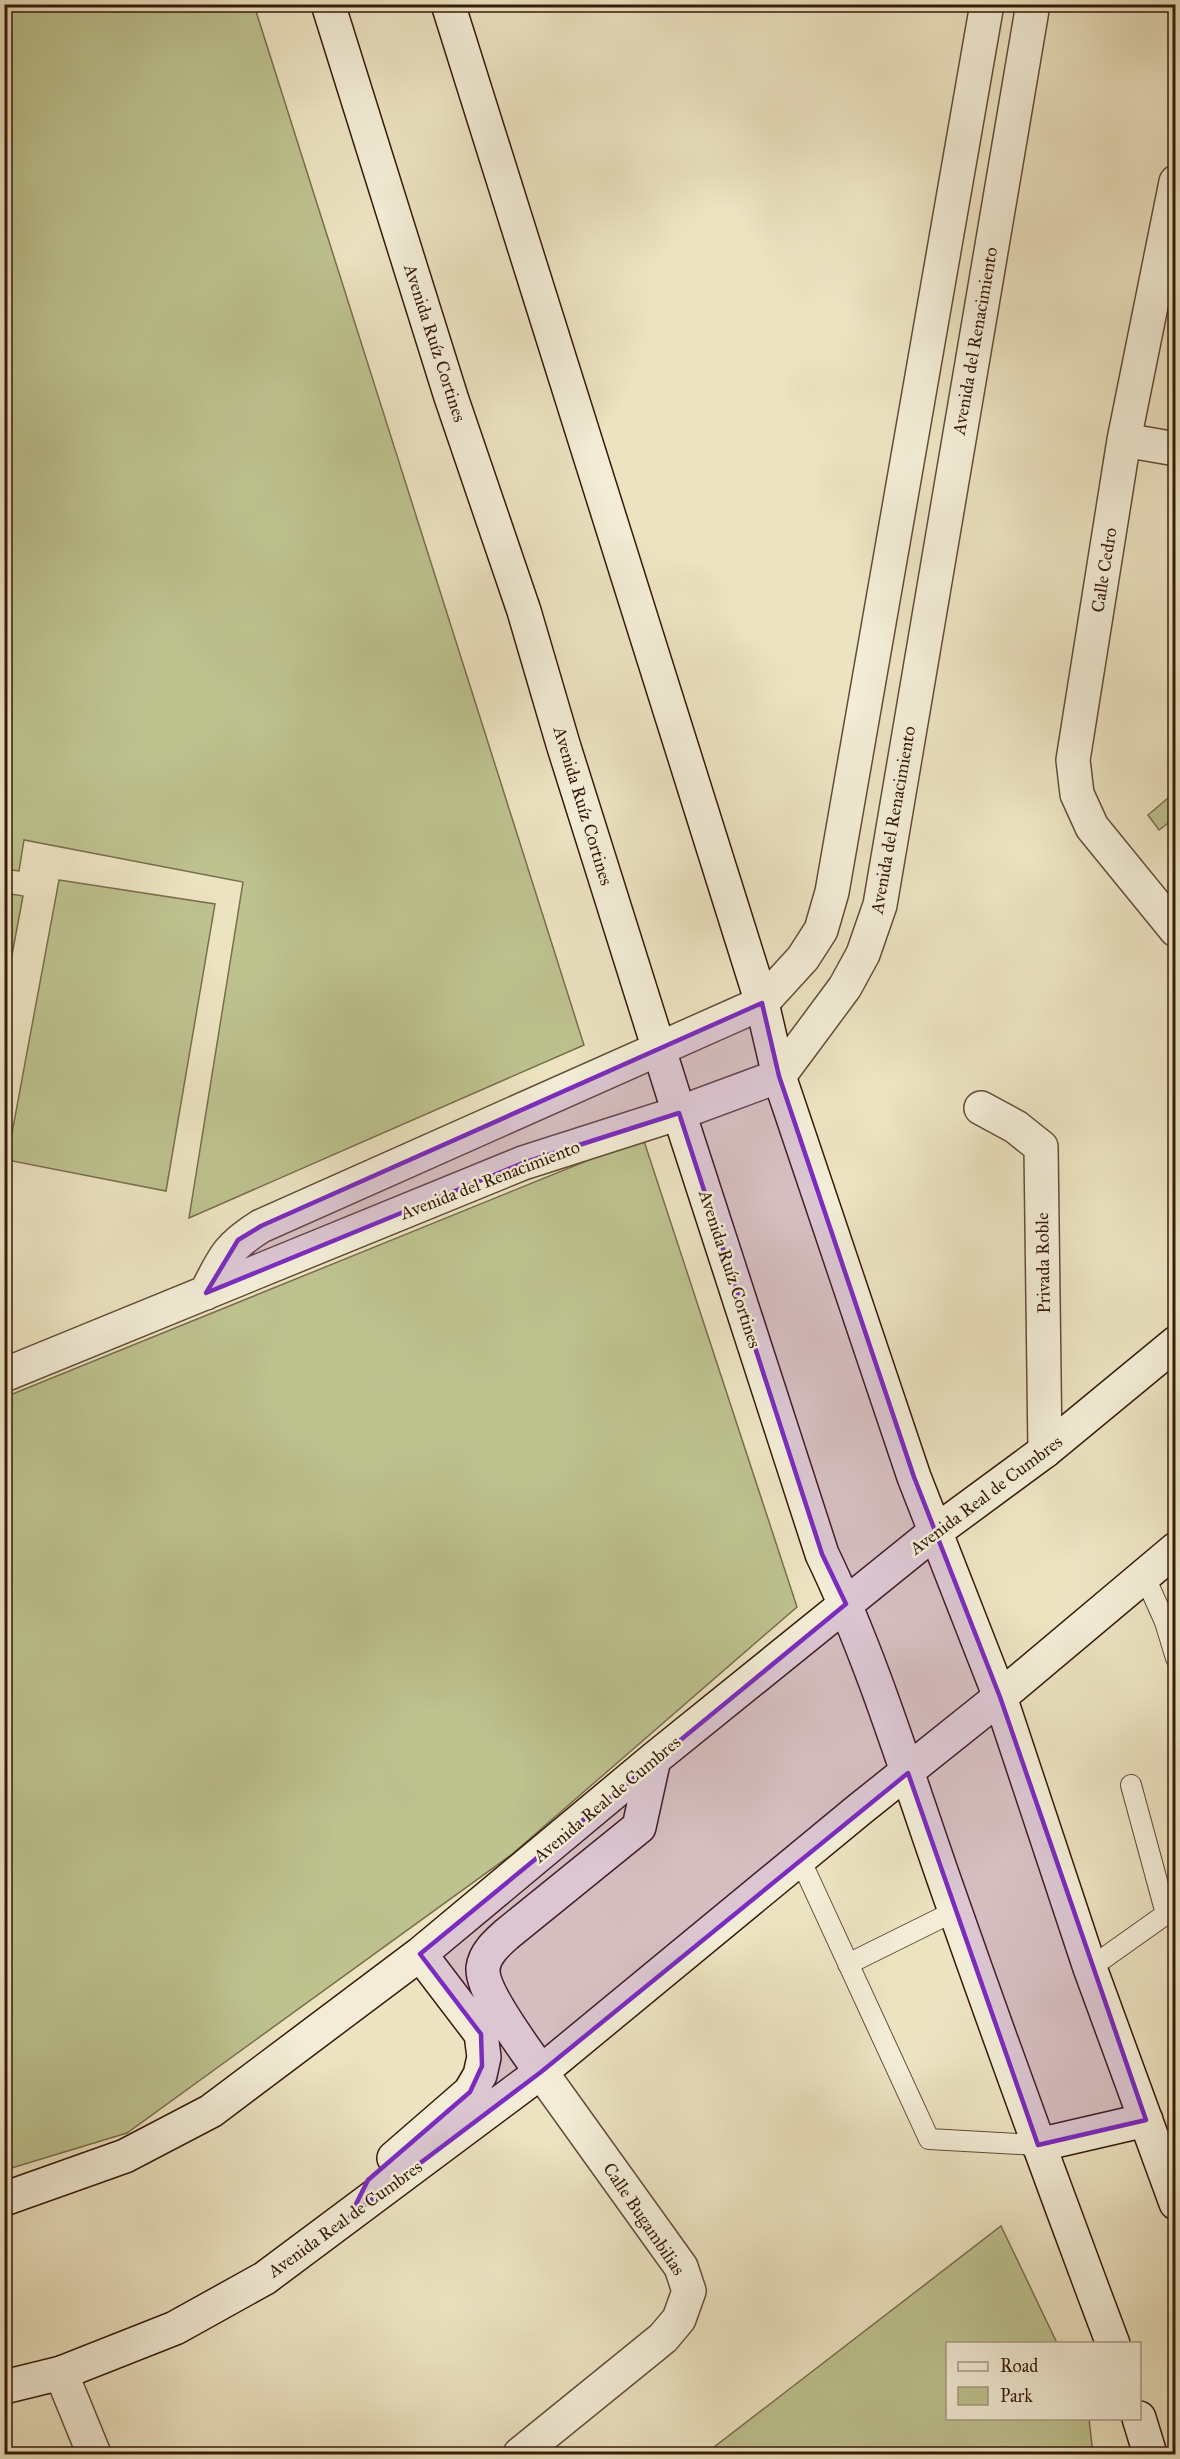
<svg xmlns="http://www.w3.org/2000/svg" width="1180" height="2459" viewBox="0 0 1180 2459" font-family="'IM FELL Great Primer',serif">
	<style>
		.green { fill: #bdc28f; stroke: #7a6e4c; stroke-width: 1.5 }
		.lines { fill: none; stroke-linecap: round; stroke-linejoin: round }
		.lane-casing { stroke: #644c37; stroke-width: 22 }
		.street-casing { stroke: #644c37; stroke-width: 36 }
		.secondary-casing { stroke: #371a09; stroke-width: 36 }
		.lane { stroke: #f3edd7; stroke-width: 20 }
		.street { stroke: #f3edd7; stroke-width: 33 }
		.secondary { stroke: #f3edd7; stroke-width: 33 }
		.marked { fill: #7b2cbf; fill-opacity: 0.2; stroke: #7b2cbf; stroke-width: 4.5; stroke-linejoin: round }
		.labels { text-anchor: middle; stroke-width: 5; stroke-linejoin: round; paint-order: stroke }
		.street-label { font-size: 18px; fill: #371a09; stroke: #f3edd7 }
	</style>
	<rect width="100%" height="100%" fill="#ece3c1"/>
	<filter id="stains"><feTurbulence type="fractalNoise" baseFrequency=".00333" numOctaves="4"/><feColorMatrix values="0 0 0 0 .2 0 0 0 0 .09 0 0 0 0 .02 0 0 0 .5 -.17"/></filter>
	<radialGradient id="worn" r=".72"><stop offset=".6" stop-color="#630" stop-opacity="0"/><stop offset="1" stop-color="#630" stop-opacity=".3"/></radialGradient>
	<path class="green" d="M4 5H254L584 1045 189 1218 243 882 24 840 19 871 5 869Z
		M1175 792V818L1159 830 1148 815Z
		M59 880 215 904 166 1191 7 1160Z
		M5 893 23 896 5 992 4 893Z
		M643 1138 797 1607 511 1855 127 2133 5 2170V1397Z
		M1001 2226 1057 2343 948 2344V2418L1089 2419 1093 2454H705Z"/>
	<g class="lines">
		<g class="lane-casing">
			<path id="lane" d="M1144 1575 1165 1622 1176 1658
				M1131 1785 1166 1914
				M800 1859 929 2139 1038 2145
				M848 1964 955 1911
				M1090 1968 1176 1907"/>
		</g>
		<g class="street-casing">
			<path id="street" d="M1176 182 1124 440 1073 760 1077 794 1092 827 1176 930
				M1124 440 1176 449
				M981 1108 1016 1127 1041 1147 1045 1451
				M206 1293C223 1259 227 1247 261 1226L762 1003 803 958 821 930 832 892 987 4
				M4 1375 523 1163 679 1113 779 1076 845 987 863 954 880 905 1033 4
				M61 2373 94 2454
				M520 2454 663 2338 679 2319 689 2291 681 2267 541 2072"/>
		</g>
		<g class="secondary-casing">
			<path id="secondary" d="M328 4 451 397 524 611 563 744 679 1113 822 1554C874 1662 908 1778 948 1891 1001 2042 1056 2193 1113 2344
				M448 4 762 1003 779 1076 914 1477 1000 1697 1090 1968 1176 2203
				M541 2072C526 2050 481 1992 483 1968 485 1953 497 1943 507 1934L639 1827 654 1759
				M1038 2145 1146 2120
				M394 2158 470 2092 480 2075 484 2057 481 2034 420 1954
				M4 2199 125 2156 211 2111 420 1954 654 1759 935 1532 1045 1451 1176 1343
				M4 2387 61 2373 175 2328 265 2278 541 2072 860 1809 1000 1697 1176 1549
				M1139 2418 1150 2454"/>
		</g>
		<use href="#lane" class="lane"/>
		<use href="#street" class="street"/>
		<use href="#secondary" class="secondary"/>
	</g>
	<path class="marked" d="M762 1003 779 1076 914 1477 1000 1697 1146 2120 1038 2145 908 1773 541 2072 350 2216 368 2180 470 2092 482 2066 481 2034 420 1954 846 1604 822 1554 679 1113 523 1163 206 1293 238 1240 261 1226Z"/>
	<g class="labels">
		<g class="street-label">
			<text transform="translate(975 341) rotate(-80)" y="6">Avenida del Renacimiento</text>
			<text transform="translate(435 343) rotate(72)" y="6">Avenida Ruíz Cortines</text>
			<text transform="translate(1104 570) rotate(-81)" y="6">Calle Cedro</text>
			<text transform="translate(583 806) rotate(73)" y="6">Avenida Ruíz Cortines</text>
			<text transform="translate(893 820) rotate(-80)" y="6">Avenida del Renacimiento</text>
			<text transform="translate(490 1180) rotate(-21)" y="6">Avenida del Renacimiento</text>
			<text transform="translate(1043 1263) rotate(-91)" y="6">Privada Roble</text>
			<text transform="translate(730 1269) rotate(72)" y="6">Avenida Ruíz Cortines</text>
			<text transform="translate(986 1495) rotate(-37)" y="6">Avenida Real de Cumbres</text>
			<text transform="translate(607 1799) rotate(-40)" y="6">Avenida Real de Cumbres</text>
			<text transform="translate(345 2219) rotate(-36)" y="6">Avenida Real de Cumbres</text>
			<text transform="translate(644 2219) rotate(56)" y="6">Calle Bugambilias</text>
		</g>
	</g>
	<rect width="1180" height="2459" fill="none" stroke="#ece3c1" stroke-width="24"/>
	<rect x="6" y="6" width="1168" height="2447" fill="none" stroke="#371a09" stroke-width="3"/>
	<rect x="12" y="12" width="1156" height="2435" fill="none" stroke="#371a09" stroke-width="1.5"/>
	<rect x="946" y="2342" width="195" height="78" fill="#f3edd7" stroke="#a89985" stroke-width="1.5"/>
	<rect x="958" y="2362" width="30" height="9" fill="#f3edd7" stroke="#a89985" stroke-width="1.5"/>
	<text x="1000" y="2372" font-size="18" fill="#371a09">Road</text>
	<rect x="958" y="2387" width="30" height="18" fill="#bdc28f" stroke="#a89985" stroke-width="1.5"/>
	<text x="1000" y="2402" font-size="18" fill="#371a09">Park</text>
	<rect width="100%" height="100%" filter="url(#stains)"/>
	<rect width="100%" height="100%" fill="url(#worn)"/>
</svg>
